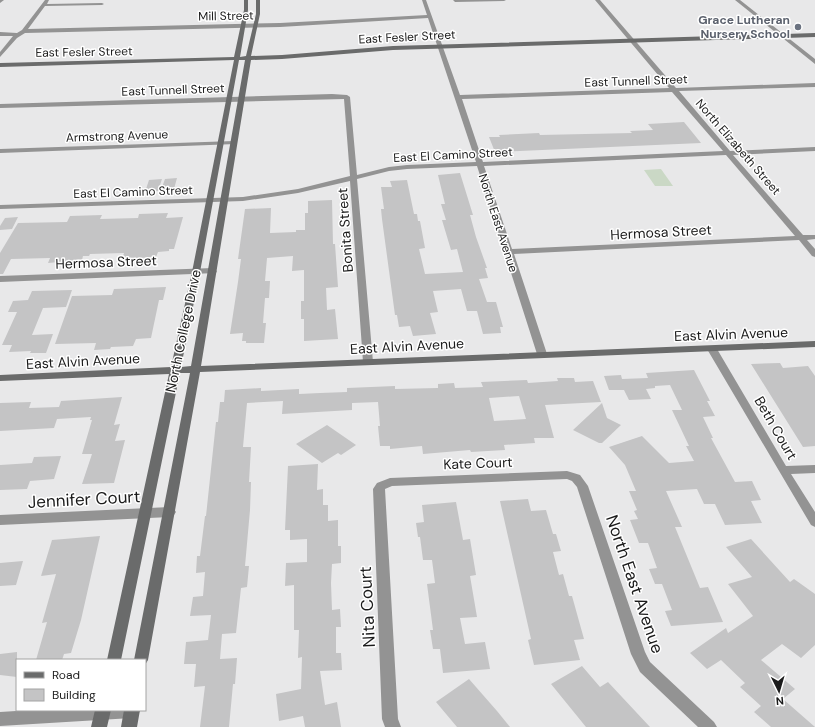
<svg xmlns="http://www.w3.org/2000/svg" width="815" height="727" viewBox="0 0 815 727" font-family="'DM Sans',sans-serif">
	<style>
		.green { fill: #cad8c5 }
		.building { fill: #c4c4c5; fill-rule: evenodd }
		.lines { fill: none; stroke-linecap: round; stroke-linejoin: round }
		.street { fill: #939393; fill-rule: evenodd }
		.secondary { fill: #6a6b6b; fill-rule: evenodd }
		.worship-dot { fill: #6b7280; stroke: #fff; stroke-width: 1.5 }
		.labels { text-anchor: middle; stroke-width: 3; stroke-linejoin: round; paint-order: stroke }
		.far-street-label { font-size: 12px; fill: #1b1b1b; stroke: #fff }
		.far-worship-label { font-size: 12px; font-weight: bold; fill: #5b616d; stroke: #fff; text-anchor: end }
		.street-label { font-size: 14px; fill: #1b1b1b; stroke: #fff }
		.near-street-label { font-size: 17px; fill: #1b1b1b; stroke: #fff }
	</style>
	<rect width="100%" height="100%" fill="#e8e8e9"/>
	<path class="green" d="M661 169 673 186H655L644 170Z"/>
	<path class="building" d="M684 122 701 143 495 152 489 137H500L499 135 539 133 540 135 632 133 630 131 653 130 648 124Z
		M460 173 473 215H470L476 237 487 268H485L488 278 479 279 487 302H496L503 327H500L501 333 483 334 477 311H467L461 289 433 291 438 312 430 313 436 334 413 336 410 326 399 327 397 315H395L382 219 381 209H384L381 187H392L390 181 407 180 414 214H417L418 221H420L425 248 419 249 425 274 463 272 457 249 451 250 442 220H446L441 204H445L438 175Z
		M177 178 174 189 161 190 165 179Z
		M162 179 158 191 145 192 149 180Z
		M332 200 333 244H335L338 287 326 288 327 310 335 309 338 339 304 341V319H301V301H304V270L292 271 293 256 267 258 265 281H270L269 298H265L263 323H266L264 343H246V341H242L243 333 230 334 238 282 241 259H238L245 209 271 208 270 233 296 232V230H305V213H308V201Z
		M168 213 166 218 183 217 174 249H169V251L158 252 156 257 122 259 124 253 90 254 89 256H83L82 260 48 263 50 258 11 259 3 274H0V253L18 223 67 222 70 216 102 215 100 219 138 218 139 214Z
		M18 217 12 229 0 230V226L5 218Z
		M166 287 163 300H159L151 338 136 339 133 346 111 347 110 349 94 350 96 343 55 344 72 296 112 295 114 289Z
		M72 290 66 307 43 308 32 335 53 334 46 353H30L31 351 9 352 12 345H2L17 312H8L13 301 28 300 32 291Z
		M780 363 783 368 808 366 815 376V446L803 447 751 364Z
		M694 370 710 401H707L715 416 703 417 713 438H711L735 482 752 481 761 500 751 501 762 523 725 525 715 504H704L697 489 666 491 682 527H675L700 588 708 587 723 622 671 626 665 611 672 610 662 584H655L649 569 657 568 648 543H639L630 520 638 519 634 511 637 510 629 491H636L625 465 609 447 642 436 669 463 694 461 686 446H689L672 410H682L670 385 655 386V388L646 389 651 399 629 400 624 390H609L604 376 621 375 622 379 648 378 646 373Z
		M557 378H574L575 382 593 381 601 402 545 405 554 438H534L535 443 504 445 505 450 471 452 470 450 423 454 422 446 390 449V446H380L378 426H380L378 402 352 403V410L282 414 283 401 247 403 243 447H251L249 482H251L250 510 245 566H249L247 587 241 588 236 633 222 634 220 659 237 658 235 684H233L229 727H200L205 686 194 687 196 664H184L186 642 208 640 211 615 190 616 193 597 203 596 205 572 196 573 197 556H200L205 516H206L216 422H218L220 402H224L225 390 261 388V391L299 389V394L320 393 347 392V388L395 386V389L438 388V384L454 383 455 388 483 387 481 382 527 380 528 383 558 381ZM519 396 526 419 494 421 489 398Z
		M122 397 114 425 120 424 115 441 125 440 114 483 82 484 92 454H82L92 420H90L91 417 57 419 54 428 0 431V403L31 402 29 408 59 407 61 401Z
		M602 403 607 418 621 425 602 443H599L573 430Z
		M327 425 356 445 341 455 338 453 322 463 296 444Z
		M61 456 54 479 30 481 27 489 0 490V465L32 463 34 457Z
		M318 464 317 490 323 489V505H328V521L338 520V546H341V563L332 564 331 583 332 610 340 609 341 627H336V653H341L342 670 320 671 325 705 337 702 341 727H305L303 716 279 721 276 694 301 689 302 657 298 658 299 630H294V585L285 586 286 563 307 562V539L290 540V530H285L288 466Z
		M528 499 531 511 546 510 553 534H556L561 551 553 552 559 575 563 574 569 596H572L584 639 574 640 580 660 534 665 528 640 531 639 500 501Z
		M456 502 463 540 470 539 476 575 470 576 477 617 460 618 465 644 485 642 490 669 443 673 440 649H433L430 630H433L427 584 435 583 432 560H423L420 537H418L416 523 424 522 422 505Z
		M100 536 81 620 71 653 64 654 62 660H36L47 622 42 623 56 574 41 576 52 540Z
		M751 539 790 582 794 579 815 594V645L801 658 782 644 761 660 795 689 783 699 815 727H771L754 712 761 706 740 687 745 683 721 660 707 669 690 653 726 628 728 633 753 616 728 584 752 577 726 547Z
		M23 561 16 585 0 586V563Z
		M17 652V677L0 675V654Z
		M582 666 600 687 608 682 650 727H586L551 684Z
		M469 679 497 711 510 727H457L436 702Z"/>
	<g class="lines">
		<path class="street" d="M0 0H4L0 3Z
			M45 0H49L47 4 102 3 104 4 102 5 45 6 28 29 280 23 427 15 422 0H426L460 95 669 88 595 0H600L676 88 815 83V87L679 91 730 151 815 147V151L733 155 803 235H815V239L807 240 815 249V257L812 256 799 240 514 254 547 354 542 357 537 354 505 254 503 252 504 250 477 166 407 169 389 171 357 179 373 362 368 365 364 364 363 362 350 181 298 193 243 201 0 209V205L243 197 298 189 350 176 344 99 0 108V104L332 94 347 95 350 97 357 175 389 167 407 165 476 162 428 18 280 27 25 33 17 38 0 57V52L13 36H0V32L17 33 22 30ZM672 92 723 151 483 162 462 99ZM726 155 795 236 512 249 484 166Z
			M453 0H506L504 1 455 2Z
			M735 0H740L815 59V64Z
			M234 141 237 143 236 144 0 153V149Z
			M213 268 217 271 216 273 0 282V276Z
			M712 346 717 349 786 466 815 465V473L791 474 815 512V527L811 525 707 349Z
			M567 471 580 475 588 486 645 652 650 662 714 722 717 727H698L640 672 631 654 577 487 572 481 567 479 392 486 385 489 398 719 401 727H385L382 719 373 489 377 483 390 478Z
			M170 507 174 509 176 512 174 515 170 517 0 525V515Z
			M32 710H139L140 711 137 716 132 718 0 726V712Z"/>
		<path class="secondary" d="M244 0H248V10L240 57 246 56 256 14V0H260V14L251 56 282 55 393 46 815 33V37L393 50 282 59 251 60 201 366 815 341V347L200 372 148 660 145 665V660H134L190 373H180L121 660H107L169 374 0 381V375L171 367 192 272 234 60 0 67V63L234 57 244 10ZM239 60H245L191 366 181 367 200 272Z
			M95 710H111L107 727H91Z
			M124 710H140L137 727H121Z"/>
	</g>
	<circle class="worship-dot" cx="798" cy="27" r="4"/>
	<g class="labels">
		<g class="far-street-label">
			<text transform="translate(226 16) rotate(-1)" y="4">Mill Street</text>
			<text transform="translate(407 37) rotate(-3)" y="4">East Fesler Street</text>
			<text transform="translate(84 52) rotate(-1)" y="4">East Fesler Street</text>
			<text transform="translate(636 81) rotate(-2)" y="4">East Tunnell Street</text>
			<text transform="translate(173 90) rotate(-2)" y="4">East Tunnell Street</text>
			<text transform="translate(117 136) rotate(-2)" y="4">Armstrong Avenue</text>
			<text transform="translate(738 147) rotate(49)" y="4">North Elizabeth Street</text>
			<text transform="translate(453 155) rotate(-3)" y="4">East El Camino Street</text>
			<text transform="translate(133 192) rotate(-2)" y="4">East El Camino Street</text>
			<text transform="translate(498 223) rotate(72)" y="4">North East Avenue</text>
		</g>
		<g class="far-worship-label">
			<text x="790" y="24">Grace Lutheran<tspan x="790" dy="14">Nursery School</tspan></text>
		</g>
		<g class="street-label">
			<text transform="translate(345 230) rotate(-94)" y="5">Bonita Street</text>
			<text transform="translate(661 232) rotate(-3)" y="5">Hermosa Street</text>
			<text transform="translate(106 262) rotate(-2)" y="5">Hermosa Street</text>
			<text transform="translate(183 331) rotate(-78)" y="5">North College Drive</text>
			<text transform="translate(731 334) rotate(-2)" y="5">East Alvin Avenue</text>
			<text transform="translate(407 346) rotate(-3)" y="5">East Alvin Avenue</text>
			<text transform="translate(83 361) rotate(-3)" y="5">East Alvin Avenue</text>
			<text transform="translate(776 428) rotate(60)" y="5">Beth Court</text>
			<text transform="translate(478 463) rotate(-2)" y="5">Kate Court</text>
		</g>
		<g class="near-street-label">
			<text transform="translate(84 499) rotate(-3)" y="6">Jennifer Court</text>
			<text transform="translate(635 584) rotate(71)" y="6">North East Avenue</text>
			<text transform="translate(367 607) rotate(-93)" y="6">Nita Court</text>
		</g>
	</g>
	<rect x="16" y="659" width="130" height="52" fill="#ffffff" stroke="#a4a4a4"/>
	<rect x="24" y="672" width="20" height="6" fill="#6a6b6b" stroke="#a4a4a4"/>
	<text x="52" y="679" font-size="12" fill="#1b1b1b">Road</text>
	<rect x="24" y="689" width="20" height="12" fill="#c4c4c5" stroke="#a4a4a4"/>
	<text x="52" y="699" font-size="12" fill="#1b1b1b">Building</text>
	<g transform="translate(779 691) rotate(175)" stroke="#ffffff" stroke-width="3" paint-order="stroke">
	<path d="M0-3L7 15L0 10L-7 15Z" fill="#1b1b1b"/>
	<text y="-6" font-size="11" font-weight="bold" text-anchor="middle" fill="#1b1b1b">N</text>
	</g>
</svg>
